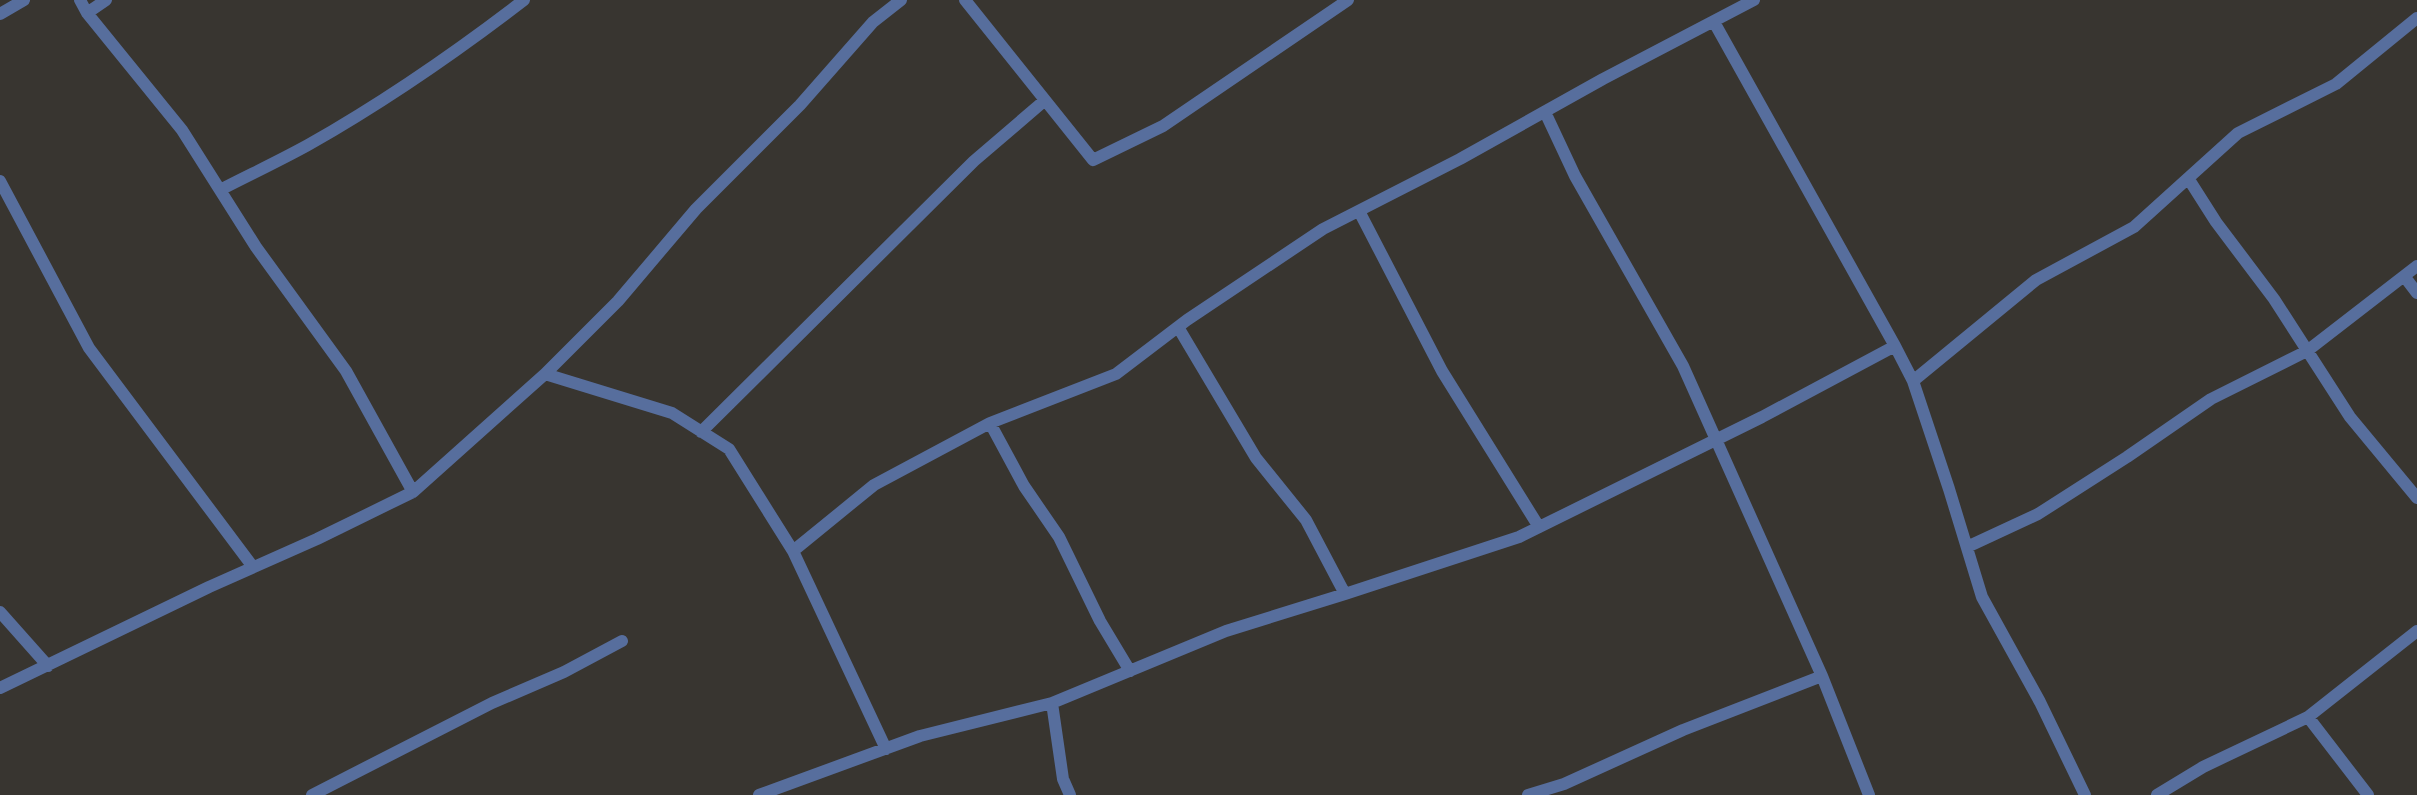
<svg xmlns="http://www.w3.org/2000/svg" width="2417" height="795" viewBox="0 0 2417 795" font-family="'DejaVu Sans',sans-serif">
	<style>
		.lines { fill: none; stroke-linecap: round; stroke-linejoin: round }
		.minor { stroke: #576e9d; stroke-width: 12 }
	</style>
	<rect width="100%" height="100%" fill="#383530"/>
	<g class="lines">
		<path class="minor" d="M965 0 1093 160 1163 126 1348 0
			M87 13 106 0
			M0 14 24 0
			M1714 22 1895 346
			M1545 112 1575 176 1683 366 1822 676
			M2188 178 2216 222 2274 299 2350 417 2417 498
			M0 181 89 348 253 567
			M220 190C249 175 279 161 308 145 384 102 455 53 524 0
			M1359 211 1442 371 1539 527
			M2404 276 2417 293
			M1178 327 1256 458 1306 520 1345 594
			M545 374 618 301 696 209 800 105 873 22 901 0
			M1913 381 1949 489 1982 597 2040 702 2085 795
			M990 423 1024 486 1059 537 1100 621 1130 671
			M701 432 974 161 1044 101
			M413 492 545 374 672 413 729 449 793 551 886 749
			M1967 547 2038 514 2127 457 2211 399 2307 351 2417 266
			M793 551 874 485 990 423 1116 374 1187 320 1323 229 1460 159 1603 79 1754 0
			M0 612 48 666
			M0 688 209 587 317 539 413 492 346 371 256 247 182 130 87 13 80 0
			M1052 703 1063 779 1070 795
			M2308 717 2368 795
			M312 795 492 703 564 672 622 641
			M759 795 920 736 1052 703 1226 631 1345 594 1519 537 1762 417 1895 346 1913 381 2036 280 2134 227 2238 133 2336 84 2417 18
			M1528 795 1564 784 1683 730 1822 676 1869 795
			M2157 795 2203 767 2308 717 2417 631"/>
	</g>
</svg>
